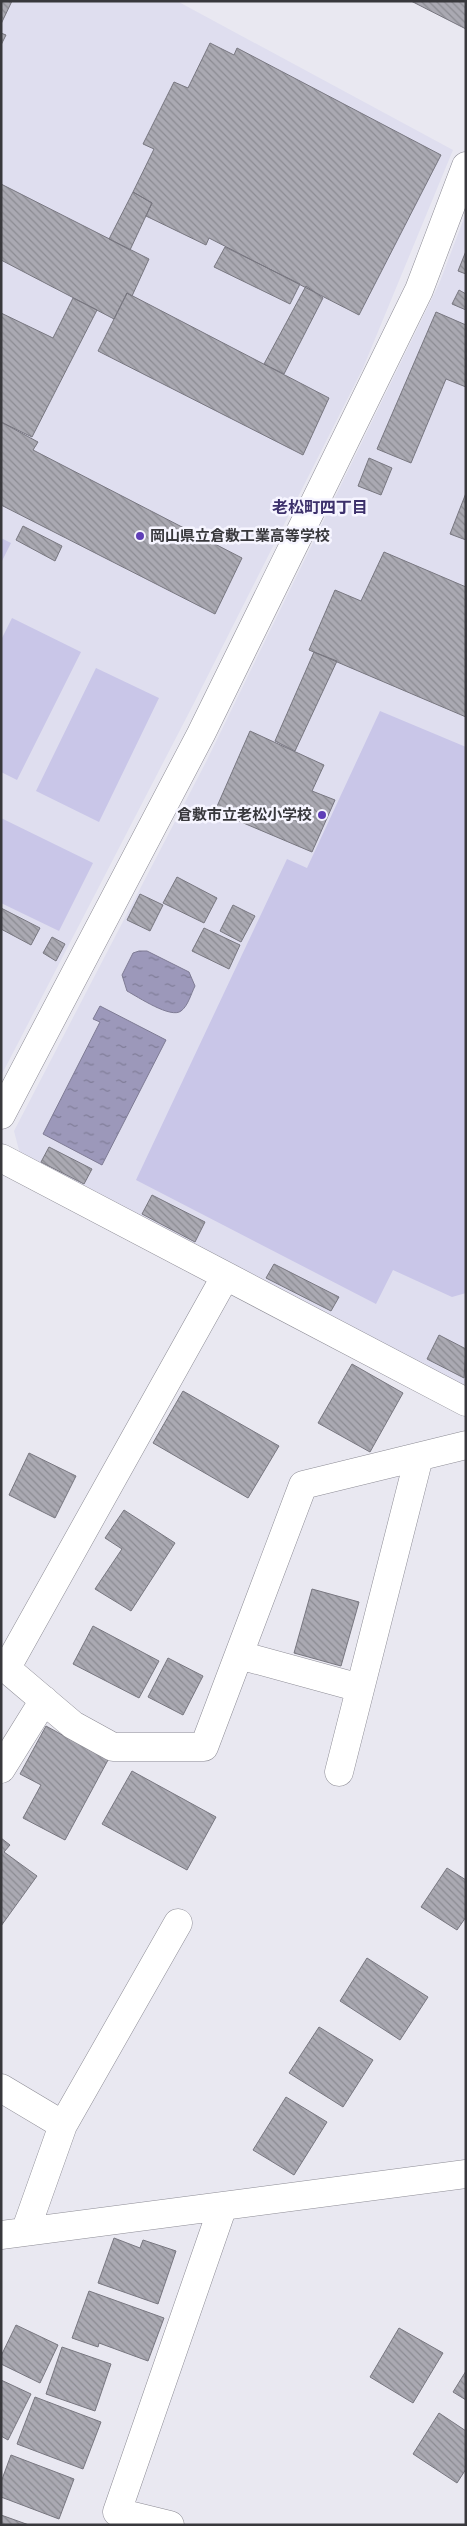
<svg xmlns="http://www.w3.org/2000/svg" width="467" height="2526" viewBox="0 0 467 2526" font-family="'Fira Sans','Noto Sans JP',sans-serif">
	<style>
		.built { fill: #dfdeef }
		.pitch { fill: #c9c6e8 }
		.water { fill: url(#water-ripples); stroke: #7e7b94 }
		.building { fill: url(#building-back-hatch); stroke: #787780 }
		.lines { fill: none; stroke-linecap: round; stroke-linejoin: round }
		.minor-casing { stroke: #8d8c95; stroke-width: 29 }
		.minor { stroke: #fff; stroke-width: 28 }
		.poi-dot { fill: #5f3eb7; stroke: #f6f5ff; stroke-width: 2 }
		.labels { text-anchor: middle; stroke-width: 5; stroke-linejoin: round; paint-order: stroke }
		.poi-label { font-size: 15px; font-weight: bold; fill: #38383c; stroke: #f6f5ff; text-anchor: start }
		.neighbourhood-label { font-size: 16px; font-weight: bold; fill: #3c306b; stroke: #f6f5ff }
	</style>
	<defs>
		<pattern id="water-ripples" width="26" height="14" patternUnits="userSpaceOnUse" patternTransform="scale(1.25)"><rect width="26" height="14" fill="#9c98ba"/><path d="M2 4q2-2 4 0t4 0M15 11q2-2 4 0t4 0" fill="none" stroke="#807d98"/></pattern>
		<pattern id="building-back-hatch" width="6" height="6" patternUnits="userSpaceOnUse" patternTransform="scale(1.25)"><rect width="6" height="6" fill="#aaa9b2"/><path d="M-1 5l2 2M0 0l6 6M5-1l2 2" fill="none" stroke="#8b8b92"/></pattern>
	</defs>
	<rect width="100%" height="100%" fill="#e9e8f1"/>
	<path class="built" d="M1 1H177L453 150 363 368 194 703 1 1076Z
		M466 213V1386L25 1159 20 1154 14 1131 206 762 439 284Z"/>
	<path class="pitch" d="M1 538 11 543 1 563Z
		M12 618 81 652 17 780 1 772V640Z
		M96 668 159 698 99 822 36 791Z
		M380 711 466 747V1293L452 1297 393 1270 376 1304 136 1180 287 859 307 868Z
		M1 818 93 863 59 931 1 903Z"/>
	<path class="water" d="M139 951H147L189 972 195 986C191 994 188 1006 181 1011 171 1019 138 997 127 991L122 975 133 953Z
		M100 1006 166 1040 102 1165 43 1134 100 1022 93 1019Z"/>
	<path class="building" d="M1 1H12L1 24Z
		M411 1H466V29Z
		M1 33 6 35 1 45Z
		M210 43 234 55 237 48 441 155 359 315 209 238 206 245 146 216 152 203 133 192 154 149 143 144 174 82 188 88Z
		M1 184 149 259 132 296 127 293 114 319 1 260Z
		M133 192 152 203 130 250 109 239Z
		M225 247 300 284 290 304 214 267Z
		M466 251V274L458 271Z
		M306 286 323 298 284 374 264 364Z
		M459 290 466 294V310L452 304Z
		M127 293 329 398 303 455 98 351Z
		M73 298 97 310 32 437 1 422V313L53 338Z
		M436 312 466 325V387L446 379 411 463 377 449Z
		M1 422 38 442 33 450 242 558 215 614 1 505Z
		M369 458 392 468 381 495 358 486Z
		M466 493V540L450 534Z
		M23 526 62 546 55 561 16 540Z
		M384 552 466 587V717L309 650 335 590 361 601Z
		M314 652 337 661 295 751 275 741Z
		M250 731 324 765 312 791 335 800 312 852 215 811Z
		M177 877 217 898 204 923 163 903Z
		M140 894 163 905 150 931 127 920Z
		M233 905 255 916 241 942 220 931Z
		M1 908 40 928 31 945 1 929Z
		M204 928 240 945 229 969 192 951Z
		M52 937 65 944 56 961 43 953Z
		M49 1147 92 1169 84 1184 41 1162Z
		M152 1195 205 1222 195 1242 142 1214Z
		M274 1264 339 1297 331 1311 266 1278Z
		M439 1335 466 1349 464 1378 427 1359Z
		M352 1364 403 1393 370 1452 318 1423Z
		M183 1391 279 1446 248 1498 153 1443Z
		M29 1453 76 1476 55 1518 9 1495Z
		M124 1510 175 1543 131 1611 95 1589 122 1549 105 1538Z
		M312 1589 359 1602 341 1666 294 1653Z
		M93 1626 159 1661 139 1698 73 1664Z
		M168 1658 203 1676 183 1715 148 1697Z
		M46 1726 108 1760 65 1840 23 1818 41 1785 20 1774Z
		M132 1771 216 1817 187 1870 102 1824Z
		M1 1838 10 1845 4 1852 37 1876 1 1926Z
		M447 1868 466 1880V1917L457 1930 421 1907Z
		M367 1958 428 1997 400 2040 340 2001Z
		M319 2027 373 2060 343 2107 289 2073Z
		M286 2097 327 2122 294 2175 253 2150Z
		M114 2238 140 2248 143 2240 176 2251 158 2304 98 2283Z
		M89 2291 164 2318 148 2361 99 2343 98 2347 72 2338Z
		M16 2325 58 2345 40 2383 1 2364V2356Z
		M399 2328 443 2353 413 2403 370 2377Z
		M62 2347 111 2364 95 2411 46 2394Z
		M466 2371V2400L453 2392Z
		M1 2380 31 2394 8 2440 1 2436Z
		M35 2397 101 2422 83 2469 17 2444Z
		M439 2413 466 2431V2469L457 2483 413 2454Z
		M11 2455 74 2479 59 2519 1 2497V2482Z
		M1 2515 29 2525H1Z"/>
	<g class="lines">
		<g class="minor-casing">
			<path id="minor" d="M1 1115 201 734 419 290 466 166
				M1 1158 466 1402
				M239 1655 360 1688
				M1 1664 73 1725 113 1747H204L303 1485 466 1445
				M6 1669 225 1277
				M1 1769 44 1700
				M339 1772 419 1457
				M1 2088 63 2125
				M25 2232 63 2125 178 1923
				M1 2235 466 2174
				M170 2525 117 2512 223 2206"/>
		</g>
		<use href="#minor" class="minor"/>
	</g>
	<g class="poi-dot">
		<circle cx="140" cy="536" r="5"/>
		<circle cx="322" cy="815" r="5"/>
	</g>
	<g class="labels">
		<g class="poi-label">
			<text x="150" y="541">岡山県立倉敷工業高等学校</text>
			<text x="312" y="820" text-anchor="end">倉敷市立老松小学校</text>
		</g>
		<g class="neighbourhood-label">
			<text x="320" y="513">老松町四丁目</text>
		</g>
	</g>
	<rect width="467" height="2526" fill="none" stroke="#38383c" stroke-width="5"/>
</svg>
